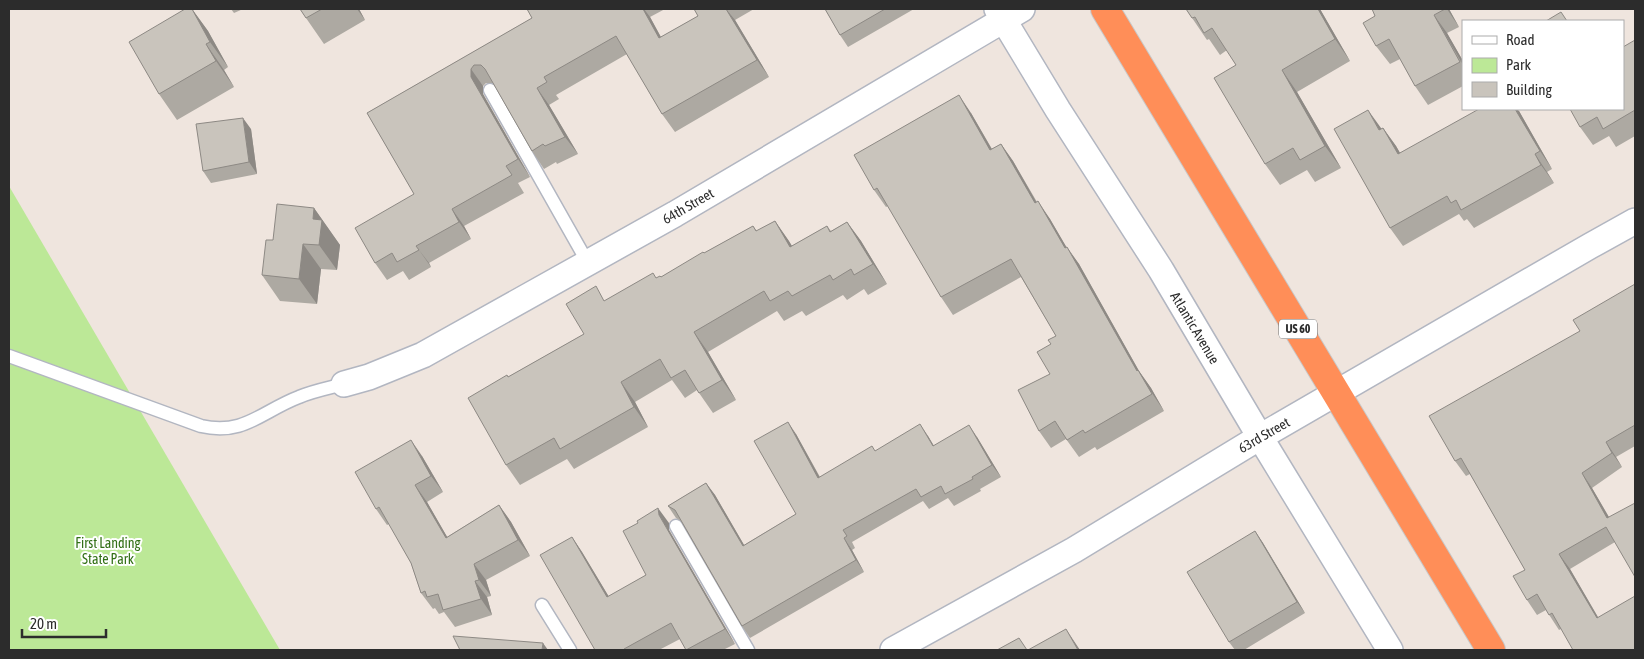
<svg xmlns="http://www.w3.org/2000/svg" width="1644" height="659" viewBox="0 0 1644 659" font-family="'Asap Condensed',sans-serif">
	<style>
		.green { fill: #bce897 }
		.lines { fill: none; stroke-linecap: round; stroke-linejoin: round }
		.lane-casing { stroke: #b2b6c1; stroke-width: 15 }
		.street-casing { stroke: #b2b6c1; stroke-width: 28 }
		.highway-casing { stroke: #c8c8c8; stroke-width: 30 }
		.lane { stroke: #fff; stroke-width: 12 }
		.street { stroke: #fff; stroke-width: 25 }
		.highway { stroke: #ff8e58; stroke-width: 28 }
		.wall { fill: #ada9a2 }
		.shaded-wall { fill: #8d8984 }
		.building { fill: #c9c4bc; stroke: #8d8984 }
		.labels { text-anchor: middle; stroke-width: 4; stroke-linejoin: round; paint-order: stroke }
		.shield { fill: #fff; stroke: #6b6b6b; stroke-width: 1 }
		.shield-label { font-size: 12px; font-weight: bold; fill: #2c2c2c }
		.street-label { font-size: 14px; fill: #2c2c2c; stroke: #fff }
		.park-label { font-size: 14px; fill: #327016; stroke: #fff }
	</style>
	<rect width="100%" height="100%" fill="#efe5de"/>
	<path class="green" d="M9 186 280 650H9Z"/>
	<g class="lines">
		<g class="lane-casing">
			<path id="lane" d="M490 90 588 263
				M9 356 201 426C244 436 262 411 299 397 313 391 329 388 344 384
				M676 526 748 650
				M542 605 570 650"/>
		</g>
		<g class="street-casing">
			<path id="street" d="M997 9 1058 110 1161 270 1260 437 1390 650
				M344 384 369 377 423 355 675 214 1022 9
				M893 650 1074 550 1260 437 1590 246 1635 221"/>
		</g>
		<g class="highway-casing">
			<path id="highway" d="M1105 9 1491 650"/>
		</g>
		<use href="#lane" class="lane"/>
		<use href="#street" class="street"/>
		<use href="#highway" class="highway"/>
	</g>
	<path class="wall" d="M192 9 208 31 228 67 224 70 234 87 177 120 159 94Z
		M231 9H243L234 13Z
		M300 9H359L365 20 324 44 306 18Z
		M527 9H665L650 17 661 37 698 16 694 9H754L735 20 769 77 675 132 662 114 627 54 556 95 559 99 549 105 578 154 557 164 556 162 544 169 532 151 493 83H486L483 86V94L530 177 518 183 524 193 464 226 471 239 429 263 431 267 409 280 403 271 387 280 375 263 414 194 367 113 532 18Z
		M825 9H914L848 47 840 35Z
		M1186 9H1320L1350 61 1297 92 1341 168 1315 182 1307 170 1280 185 1265 164 1236 65 1227 50 1220 55 1209 39 1207 40Z
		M1373 9H1449L1459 27 1447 33 1463 61V86L1428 105 1415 86 1400 59 1390 64 1376 46 1375 16Z
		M1635 40V136L1616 147 1609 136 1593 145 1580 127Z
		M1519 111 1552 169 1547 172 1554 183 1474 228 1467 219 1464 221 1459 214 1403 246 1390 228 1381 129 1383 128 1396 146 1400 153Z
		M971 113 992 149 1001 144 1013 161 1037 202 1050 219 1066 247 1079 264 1139 371 1151 388 1164 411 1097 450 1095 447 1079 457 1066 439 1051 448 1039 431 1050 374 1051 344 1056 336 1021 277 953 315 941 297 888 206 886 207 874 190Z
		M251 129 257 174 211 183 203 171Z
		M314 208 340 245 337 270 321 269 317 304 280 301 262 275 273 240Z
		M775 221 792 246 827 226 831 231 847 222 861 241 887 284 868 295 864 289 847 300 843 295 806 316 802 311 784 321 777 311 708 352 736 400 713 413 697 390 685 398 672 380 635 402 648 427 574 469 567 459 520 485 506 465 508 377 584 334 606 301 657 278 661 277 753 226 757 231Z
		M1635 284V446L1616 457 1622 467 1592 488 1609 517 1615 542 1570 569 1598 617 1635 650 1561 629 1559 630 1546 610 1537 615 1527 600 1525 570 1470 474 1466 476 1455 461 1580 331Z
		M796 434 820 477 875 451 928 436 934 446 977 437 1001 477 980 489 981 491 954 506 948 498 929 509 923 501 852 542 855 548 852 550 864 572 750 638 742 626 681 521 676 518 668 506 706 483 715 495 744 545 796 514Z
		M422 456 443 492 427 502 447 537 499 505 511 522 530 556 486 580 491 596 487 597 492 615 455 627 444 612 439 614 435 608 433 609 421 593 411 563 389 524 387 525 376 509Z
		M669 523V530L735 644 723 650H686L680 639 659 650H595L572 537 582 552 609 597 646 575Z
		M1255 531 1263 543 1305 613 1244 650H1235L1229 642Z"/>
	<path class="shaded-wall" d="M192 9 208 31 228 67 210 42Z
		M357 9H359L365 20Z
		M643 9H644L650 17 671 56 659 38Z
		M726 9 735 20 769 77 757 60Z
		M1318 9H1320L1350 61 1335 39Z
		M1447 9H1449L1459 27Z
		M1434 15 1447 33 1463 61V65Z
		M206 44 224 70 234 87 216 61Z
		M471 69 483 86V94L530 177 518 159 471 77Z
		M1282 70 1297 92 1341 168 1325 146Z
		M537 88 549 105 578 154 565 137Z
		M959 95 971 113 1002 167 990 150Z
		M1515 109H1517L1519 111 1552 169 1540 151Z
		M1368 110 1381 128 1392 148 1379 130Z
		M243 118 251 129 257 174 249 162Z
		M1383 128 1396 146 1411 172 1398 154Z
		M1001 144 1013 161 1047 221 1035 203Z
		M1535 154 1547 172 1554 183 1541 165Z
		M1038 201 1050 219 1077 265 1065 248Z
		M314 208 340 245 337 270 319 245 313 219Z
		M452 209 464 226 471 239 459 222Z
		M775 221 789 241 804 267 790 247Z
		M847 222 861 241 887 284 873 264Z
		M303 244 321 269 317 304 299 279Z
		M416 246 429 263 431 267 419 250Z
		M1067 247 1079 264 1139 371 1151 388 1164 411 1137 371Z
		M694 332 708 352 736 400 722 380Z
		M621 382 635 402 648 427 634 407Z
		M788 422 796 434 826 489 818 478Z
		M920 424 928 436 941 458 933 446Z
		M969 425 977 437 1001 477 992 465Z
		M411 440 422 456 443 492 431 476Z
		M1606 442 1616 457 1622 467 1612 453Z
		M1582 473 1592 488 1618 533 1607 518Z
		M706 483 715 495 751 557 743 546Z
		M415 485 427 502 457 554 446 538Z
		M499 505 511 522 530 556 518 540Z
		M658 508 669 523V530L735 644 725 629 659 515Z
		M1255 531 1263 543 1305 613 1297 602Z
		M572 537 582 552 618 612 607 597Z
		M844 538 852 550 864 572 856 560Z
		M1559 554 1570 569 1607 633 1597 618Z
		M474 564 486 580 491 596 479 580Z
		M475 581 487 597 492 615 481 599Z
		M1066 629 1080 650H1078Z
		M543 643 548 650H542Z"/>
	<path class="building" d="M185 9H192L210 42 206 44 216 61 159 94 129 42Z
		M300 9H322L306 18Z
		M527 9H643L659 38 698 16 694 9H726L757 60 662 114 616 36 544 77 547 82 537 88 565 137 545 146 543 144 532 151 485 69 481 65H474L471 69V77L518 159 506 166 512 175 452 209 459 222 416 246 419 250 397 262 392 253 375 263 355 228 414 194 367 113 532 18Z
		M825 9H885L840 35Z
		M1186 9H1318L1335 39 1282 70 1325 146 1300 160 1293 148 1265 164 1214 78 1236 65 1212 28 1204 33 1195 17 1192 18Z
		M1372 9H1445L1434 15 1460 62 1415 86 1389 39 1376 46 1363 23 1375 16Z
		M1561 12 1567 21H1546Z
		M1635 40V110L1603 129 1597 117 1580 127 1570 109H1623V47Z
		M959 95 990 150 1001 144 1035 203 1038 201 1065 248 1067 247 1137 371 1138 370 1152 394 1085 433 1083 430 1067 440 1055 421 1039 431 1018 390 1050 374 1037 352 1051 344 1048 340 1056 336 1011 259 941 297 877 188 874 190 854 155Z
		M1479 109H1515L1540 151 1535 154 1541 165 1461 210 1456 200 1451 203 1447 196 1390 228 1334 129 1368 110 1379 130 1383 128 1398 154Z
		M243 118 249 162 203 171 196 124Z
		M277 204 314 208 313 219 322 220 319 245 303 244 299 279 262 275 266 240H273Z
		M775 221 790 247 827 226 830 232 847 222 873 264 854 275 851 269 833 280 830 275 792 296 788 291 770 301 764 291 694 332 722 380 699 393 685 370 671 378 660 359 621 382 634 407 560 449 554 438 506 465 468 398 507 375 508 377 584 334 566 304 596 286 604 301 653 273 656 278 660 276 661 277 703 252 704 253 753 226 756 231Z
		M1635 284V425L1606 442 1612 453 1582 473 1607 518 1635 503V577L1606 527 1559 554 1597 618 1635 596V650H1573L1552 613 1549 615 1537 594 1527 600 1513 576 1525 570 1461 458 1455 461 1429 416 1580 331 1573 320Z
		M788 422 818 478 872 446 875 451 920 424 933 446 969 425 992 465 972 477 973 479 945 494 941 486 921 497 916 489 843 530 847 536 844 538 856 560 742 626 675 510 668 506 706 483 743 546 796 514 754 441Z
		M411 440 431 476 415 485 446 538 499 505 518 540 474 564 479 580 475 581 481 599 443 610 438 594 427 597 425 591 421 593 411 563 379 507 376 509 355 472Z
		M658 508 659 515 725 629 686 650 671 623 624 649 625 650H595L540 555 572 537 607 597 646 575 623 531 638 523 637 521Z
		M1255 531 1297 602 1229 642 1187 572Z
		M1066 629 1078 650H1028Z
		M453 636 543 643 542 650H460Z
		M1019 638 1027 650H997Z"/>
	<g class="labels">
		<rect class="shield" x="1279" y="319.5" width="38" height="19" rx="4"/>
		<g class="shield-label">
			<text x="1298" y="333">US 60</text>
		</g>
		<g class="street-label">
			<text transform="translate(688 206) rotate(-30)" y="5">64th Street</text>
			<text transform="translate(1195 328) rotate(59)" y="5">Atlantic Avenue</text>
			<text transform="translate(1264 435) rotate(-30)" y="5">63rd Street</text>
		</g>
		<g class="park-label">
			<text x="108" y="548">First Landing<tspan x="108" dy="16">State Park</tspan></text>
		</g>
	</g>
	<rect width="1644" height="659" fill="none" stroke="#2c2c2c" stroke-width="20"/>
	<rect x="1462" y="20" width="162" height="90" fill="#ffffff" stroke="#ababab"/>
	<rect x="1472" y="36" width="25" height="8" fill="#ffffff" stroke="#ababab"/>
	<text x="1506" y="45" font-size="15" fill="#2c2c2c">Road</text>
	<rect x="1472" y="58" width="25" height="15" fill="#bce897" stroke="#ababab"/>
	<text x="1506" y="70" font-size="15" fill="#2c2c2c">Park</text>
	<rect x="1472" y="82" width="25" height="15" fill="#c9c4bc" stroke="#ababab"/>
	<text x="1506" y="95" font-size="15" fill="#2c2c2c">Building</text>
	<path d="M22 629v8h84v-8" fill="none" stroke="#2c2c2c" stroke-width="2.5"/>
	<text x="30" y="629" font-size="15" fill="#2c2c2c" stroke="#ffffff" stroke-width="4" paint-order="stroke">20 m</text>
</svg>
